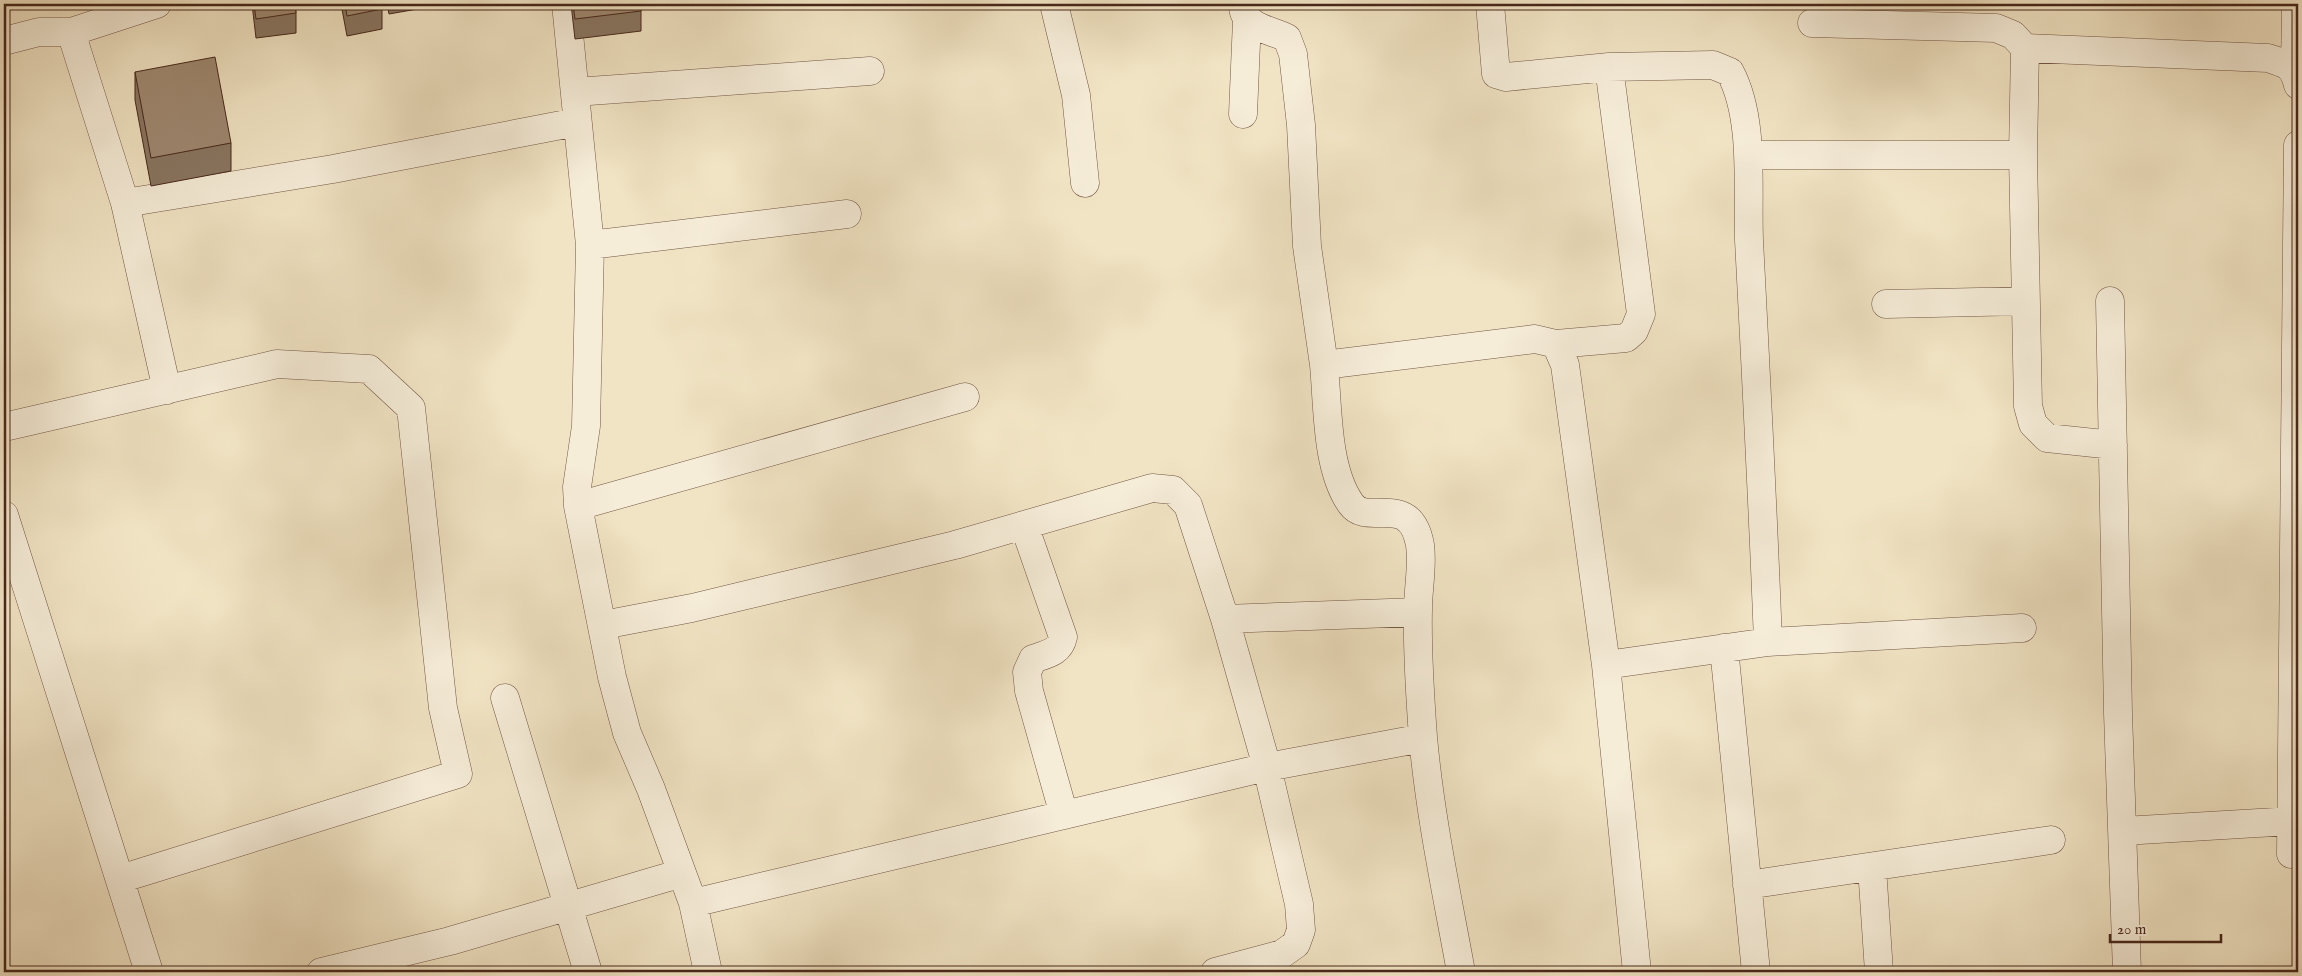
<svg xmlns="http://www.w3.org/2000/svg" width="2302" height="976" viewBox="0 0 2302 976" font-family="'IM FELL English',serif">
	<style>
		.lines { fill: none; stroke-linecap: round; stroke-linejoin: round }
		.minor-casing { stroke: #725644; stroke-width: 29 }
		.minor { stroke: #f6edd9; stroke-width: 28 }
		.wall { fill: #897662; stroke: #47271a }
		.building { fill: #9f8972; stroke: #47271a }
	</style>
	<rect width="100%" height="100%" fill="#f1e4c4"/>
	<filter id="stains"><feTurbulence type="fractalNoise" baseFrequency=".004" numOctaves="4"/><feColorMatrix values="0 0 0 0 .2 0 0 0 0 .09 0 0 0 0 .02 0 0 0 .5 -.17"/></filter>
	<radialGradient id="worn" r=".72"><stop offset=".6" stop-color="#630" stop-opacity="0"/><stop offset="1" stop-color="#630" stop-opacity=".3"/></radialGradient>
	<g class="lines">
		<g class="minor-casing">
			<path id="minor" d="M566 4 590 245 586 426 577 487 578 506 612 677 627 733 651 789 693 903 708 972
				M1054 4 1076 95 1085 183
				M1243 4C1242 27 1271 30 1287 38L1293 54 1301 125 1307 246 1324 365
				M71 32 125 203 167 390
				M4 41 39 32H71L157 4
				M2025 48 2268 58C2287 64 2293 65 2298 85
				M2295 72 2296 4
				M575 92 870 71
				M1243 114 1247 20
				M1748 155H2023L2025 48 2013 35 1996 28 1812 23
				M2023 155 2028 406 2033 424 2047 438 2113 445
				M125 203 333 169 577 122
				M590 245 847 214
				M2110 301 2118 713 2127 972
				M1886 304 2025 301
				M1556 344 1626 338 1634 331 1641 314 1609 67
				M4 427 277 364 369 369 411 408 443 708 458 774 120 879
				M578 506 965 397
				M4 515 149 972
				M1024 525 1063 637C1060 652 1047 654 1033 659L1027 672 1029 691 1064 815
				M1225 619 1418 612
				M603 625 692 608 955 545 1152 488 1173 490 1188 505 1225 619 1267 767 693 903
				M1768 642 2022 628
				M1724 648 1756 972
				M1606 665 1637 972
				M505 698 588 972
				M2123 831 2292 821
				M2291 854 2298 145
				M1872 867 1879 972
				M1747 885 2051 840
				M321 972 450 941 682 873
				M1215 972 1282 954 1296 944 1301 930 1299 904 1267 767 1423 738
				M1461 972C1447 895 1430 816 1423 737 1420 696 1417 651 1418 609 1418 589 1423 565 1420 545 1410 490 1368 528 1351 504 1326 469 1328 407 1324 365L1535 339 1556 344 1565 365 1606 665 1768 642C1763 508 1756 374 1749 240 1747 187 1755 119 1730 72L1713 65 1609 67 1506 77 1496 74 1490 4"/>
		</g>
		<use href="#minor" class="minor"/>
	</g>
	<path class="wall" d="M252 4H295L296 13V33L256 38Z
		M341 4H381L382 9V29L347 36Z
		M387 4H429V7L389 14Z
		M571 4H641V31L575 39Z
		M135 72 231 143V171L151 186 135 100Z"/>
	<path class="building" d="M254 4H295L296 13 256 19Z
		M345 4H381L382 9 347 16Z
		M573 4H641V11L575 19Z
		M215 57 231 143 151 158 135 72Z"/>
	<rect width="2302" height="976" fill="none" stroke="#f1e4c4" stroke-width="20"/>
	<rect x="5" y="5" width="2292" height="966" fill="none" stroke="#47271a" stroke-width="2.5"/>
	<rect x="10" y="10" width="2282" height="956" fill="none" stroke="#47271a"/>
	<path d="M2110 934v8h111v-8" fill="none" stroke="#47271a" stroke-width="2.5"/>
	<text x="2117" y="934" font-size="15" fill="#47271a" stroke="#f6edd9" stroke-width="4" paint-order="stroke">20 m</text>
	<rect width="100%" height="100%" filter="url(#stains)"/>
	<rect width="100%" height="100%" fill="url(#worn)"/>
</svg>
